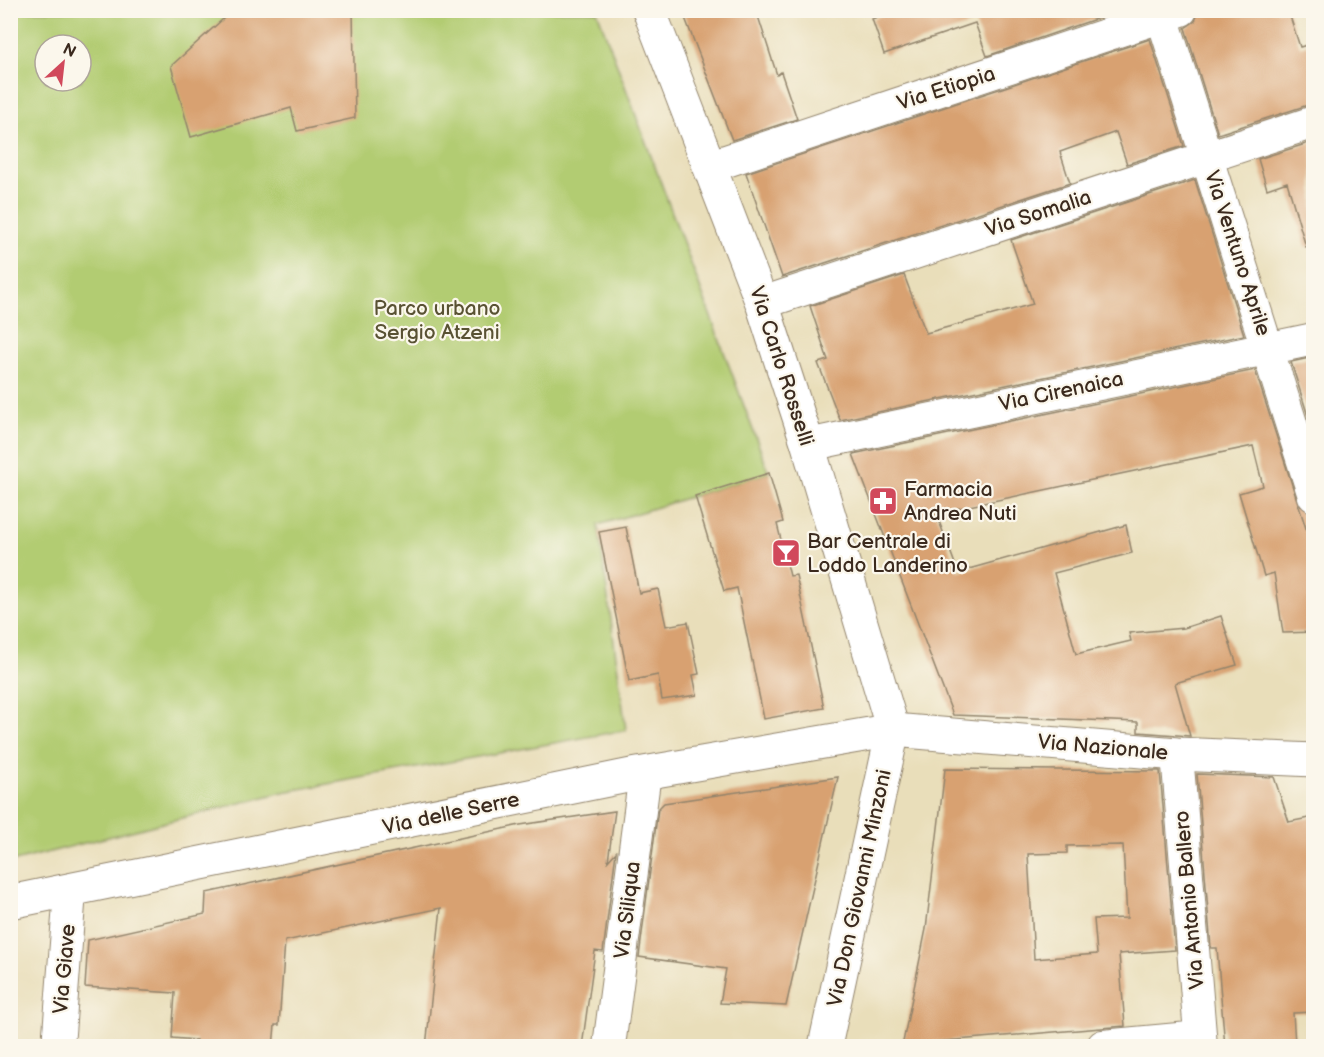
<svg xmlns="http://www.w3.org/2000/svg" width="1324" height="1057" viewBox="0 0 1324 1057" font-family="'Balsamiq Sans',sans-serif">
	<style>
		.green { fill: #b2cc72; stroke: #767b48; stroke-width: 1.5; fill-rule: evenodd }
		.building { fill: #d8a171; fill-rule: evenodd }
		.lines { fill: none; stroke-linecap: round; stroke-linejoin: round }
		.minor-casing { stroke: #92846c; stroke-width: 34 }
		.tertiary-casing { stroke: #92846c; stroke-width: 35 }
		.minor { stroke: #fff; stroke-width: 32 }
		.tertiary { stroke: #fff; stroke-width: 33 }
		.labels { text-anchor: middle; stroke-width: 4.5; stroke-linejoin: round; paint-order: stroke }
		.street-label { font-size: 21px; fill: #3b2a1e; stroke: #fbf7ec }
		.park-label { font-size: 21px; fill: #595233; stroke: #fbf7ec }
		.poi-label { font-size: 21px; fill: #3b2a1e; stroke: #fbf7ec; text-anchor: start }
	</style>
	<rect width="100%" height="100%" fill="#fbf7ec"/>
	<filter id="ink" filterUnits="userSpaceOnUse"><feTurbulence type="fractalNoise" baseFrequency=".0167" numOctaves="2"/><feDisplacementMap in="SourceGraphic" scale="12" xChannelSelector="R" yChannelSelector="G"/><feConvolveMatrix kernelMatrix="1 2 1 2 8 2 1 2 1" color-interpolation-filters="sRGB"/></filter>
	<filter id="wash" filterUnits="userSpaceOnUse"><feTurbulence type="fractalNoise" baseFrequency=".008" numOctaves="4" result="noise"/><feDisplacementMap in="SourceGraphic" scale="24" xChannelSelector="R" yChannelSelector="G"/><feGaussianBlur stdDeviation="1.35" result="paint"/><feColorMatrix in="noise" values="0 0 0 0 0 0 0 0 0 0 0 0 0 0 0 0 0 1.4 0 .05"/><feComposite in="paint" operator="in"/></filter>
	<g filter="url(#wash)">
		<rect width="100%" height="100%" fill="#e9deba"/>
		<path class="green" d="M11 11H597L769 473 598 525 626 730 283 792 11 862ZM45 45H81V81H45Z"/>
		<g id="blocks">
			<path class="building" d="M233 10H353L355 118 297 131 291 108 191 137 171 66Z
				M682 10H756L777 75 781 72 797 119 732 140Z
				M894 10H1122L987 56 975 23 884 54 872 19Z
				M1199 10H1288L1300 47 1314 43V103L1218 134 1185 28 1195 21Z
				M1150 39 1184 146 1127 164 1116 132 1060 152 1070 183 782 277 746 173Z
				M1312 142 1314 246 1306 247 1287 182 1267 189 1258 159Z
				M1195 180 1244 335 840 420 818 363 828 360 810 306 904 275 926 333 1033 304 1011 240Z
				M1314 357V435L1291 362Z
				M1255 370 1314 553V632L1283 633 1274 573 1264 576 1239 493 1263 486 1253 446 936 513 958 572 1126 525 1132 553 1054 573 1076 654 1131 641 1129 633 1184 628 1221 616 1237 665 1175 683 1190 736 1138 732V722L953 715 853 454Z
				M769 473 783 522 777 524 790 576 796 575 824 708 764 719 737 588 724 591 695 496Z
				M626 527 639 593 658 589 666 626 688 622 699 674 693 675 697 695 662 700 658 675 629 681 599 532Z
				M945 769 1160 771 1175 950 1119 954 1125 1026 933 1042V1047H902L926 929ZM1123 845 1127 918 1094 919 1097 954 1034 959 1028 854 1067 853V846Z
				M1197 774 1274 777 1289 822 1314 817V1012L1293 1013 1295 1044H1291V1047H1225L1217 948H1211Z
				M838 777 786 1006 720 1003 726 969 639 957 658 809 664 803Z
				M615 811 608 861 616 852 603 952 595 951 582 1047H426L441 908 285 941 279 1025H275L273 1047H195L196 1040 172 1038 175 993 85 987 88 940 205 914 206 893 520 825Z"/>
		</g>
	</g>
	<g filter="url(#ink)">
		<use href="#blocks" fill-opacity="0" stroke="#92846c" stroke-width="1.5"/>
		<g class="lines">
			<g class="minor-casing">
				<path id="minor" d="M1160 10 1314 496
					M711 166 1181 10
					M762 303 1314 122
					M808 445 1314 339
					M1177 754 1201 1046
					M58 1046 70 892
					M609 1046 645 773
					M1103 1046 1200 1037"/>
			</g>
			<g class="tertiary-casing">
				<path id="tertiary" d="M649 10 762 303 808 445 893 730 825 1046
					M10 902 632 775 893 730 1177 754 1314 760"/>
			</g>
			<use href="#minor" class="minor"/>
			<use href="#tertiary" class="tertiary"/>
		</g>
	</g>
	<defs>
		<g id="pharmacy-square" transform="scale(1.5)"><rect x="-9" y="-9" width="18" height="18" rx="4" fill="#d1495b" stroke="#fbf7ec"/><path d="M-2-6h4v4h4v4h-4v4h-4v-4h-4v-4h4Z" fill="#fff"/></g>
		<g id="bar-square" transform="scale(1.5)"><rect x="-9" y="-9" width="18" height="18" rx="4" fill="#d1495b" stroke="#fbf7ec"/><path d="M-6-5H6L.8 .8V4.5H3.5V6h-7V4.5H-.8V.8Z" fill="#fff"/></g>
	</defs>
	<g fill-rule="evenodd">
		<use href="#pharmacy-square" x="883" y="501"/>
		<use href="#bar-square" x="786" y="553"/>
	</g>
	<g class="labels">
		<g class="street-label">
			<text transform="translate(946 88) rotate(-18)" y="7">Via Etiopia</text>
			<text transform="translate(1038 213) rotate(-18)" y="7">Via Somalia</text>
			<text transform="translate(1238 253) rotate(72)" y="7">Via Ventuno Aprile</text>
			<text transform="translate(782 366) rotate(72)" y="7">Via Carlo Rosselli</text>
			<text transform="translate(1061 391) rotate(-12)" y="7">Via Cirenaica</text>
			<text transform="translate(1103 747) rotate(5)" y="7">Via Nazionale</text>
			<text transform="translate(451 813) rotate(-12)" y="7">Via delle Serre</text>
			<text transform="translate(859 888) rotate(-78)" y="7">Via Don Giovanni Minzoni</text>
			<text transform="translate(1189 900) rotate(-95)" y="7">Via Antonio Ballero</text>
			<text transform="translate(627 910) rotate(-83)" y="7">Via Siliqua</text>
			<text transform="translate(64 969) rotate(-85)" y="7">Via Giave</text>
		</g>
		<g class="park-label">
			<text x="437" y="315">Parco urbano<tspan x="437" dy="24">Sergio Atzeni</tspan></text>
		</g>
		<g class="poi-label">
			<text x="904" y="496">Farmacia<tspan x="904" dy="24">Andrea Nuti</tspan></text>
			<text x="807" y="548">Bar Centrale di<tspan x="807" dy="24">Loddo Landerino</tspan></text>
		</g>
	</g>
	<rect width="1324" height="1057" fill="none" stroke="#fbf7ec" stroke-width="36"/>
	<g transform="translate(63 63) rotate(27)"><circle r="28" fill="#fbf7ec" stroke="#aea59a" stroke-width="1.5"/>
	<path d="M0-4.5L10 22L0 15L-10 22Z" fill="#d1495b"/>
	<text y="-9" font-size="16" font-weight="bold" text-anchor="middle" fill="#3b2a1e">N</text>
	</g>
</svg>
